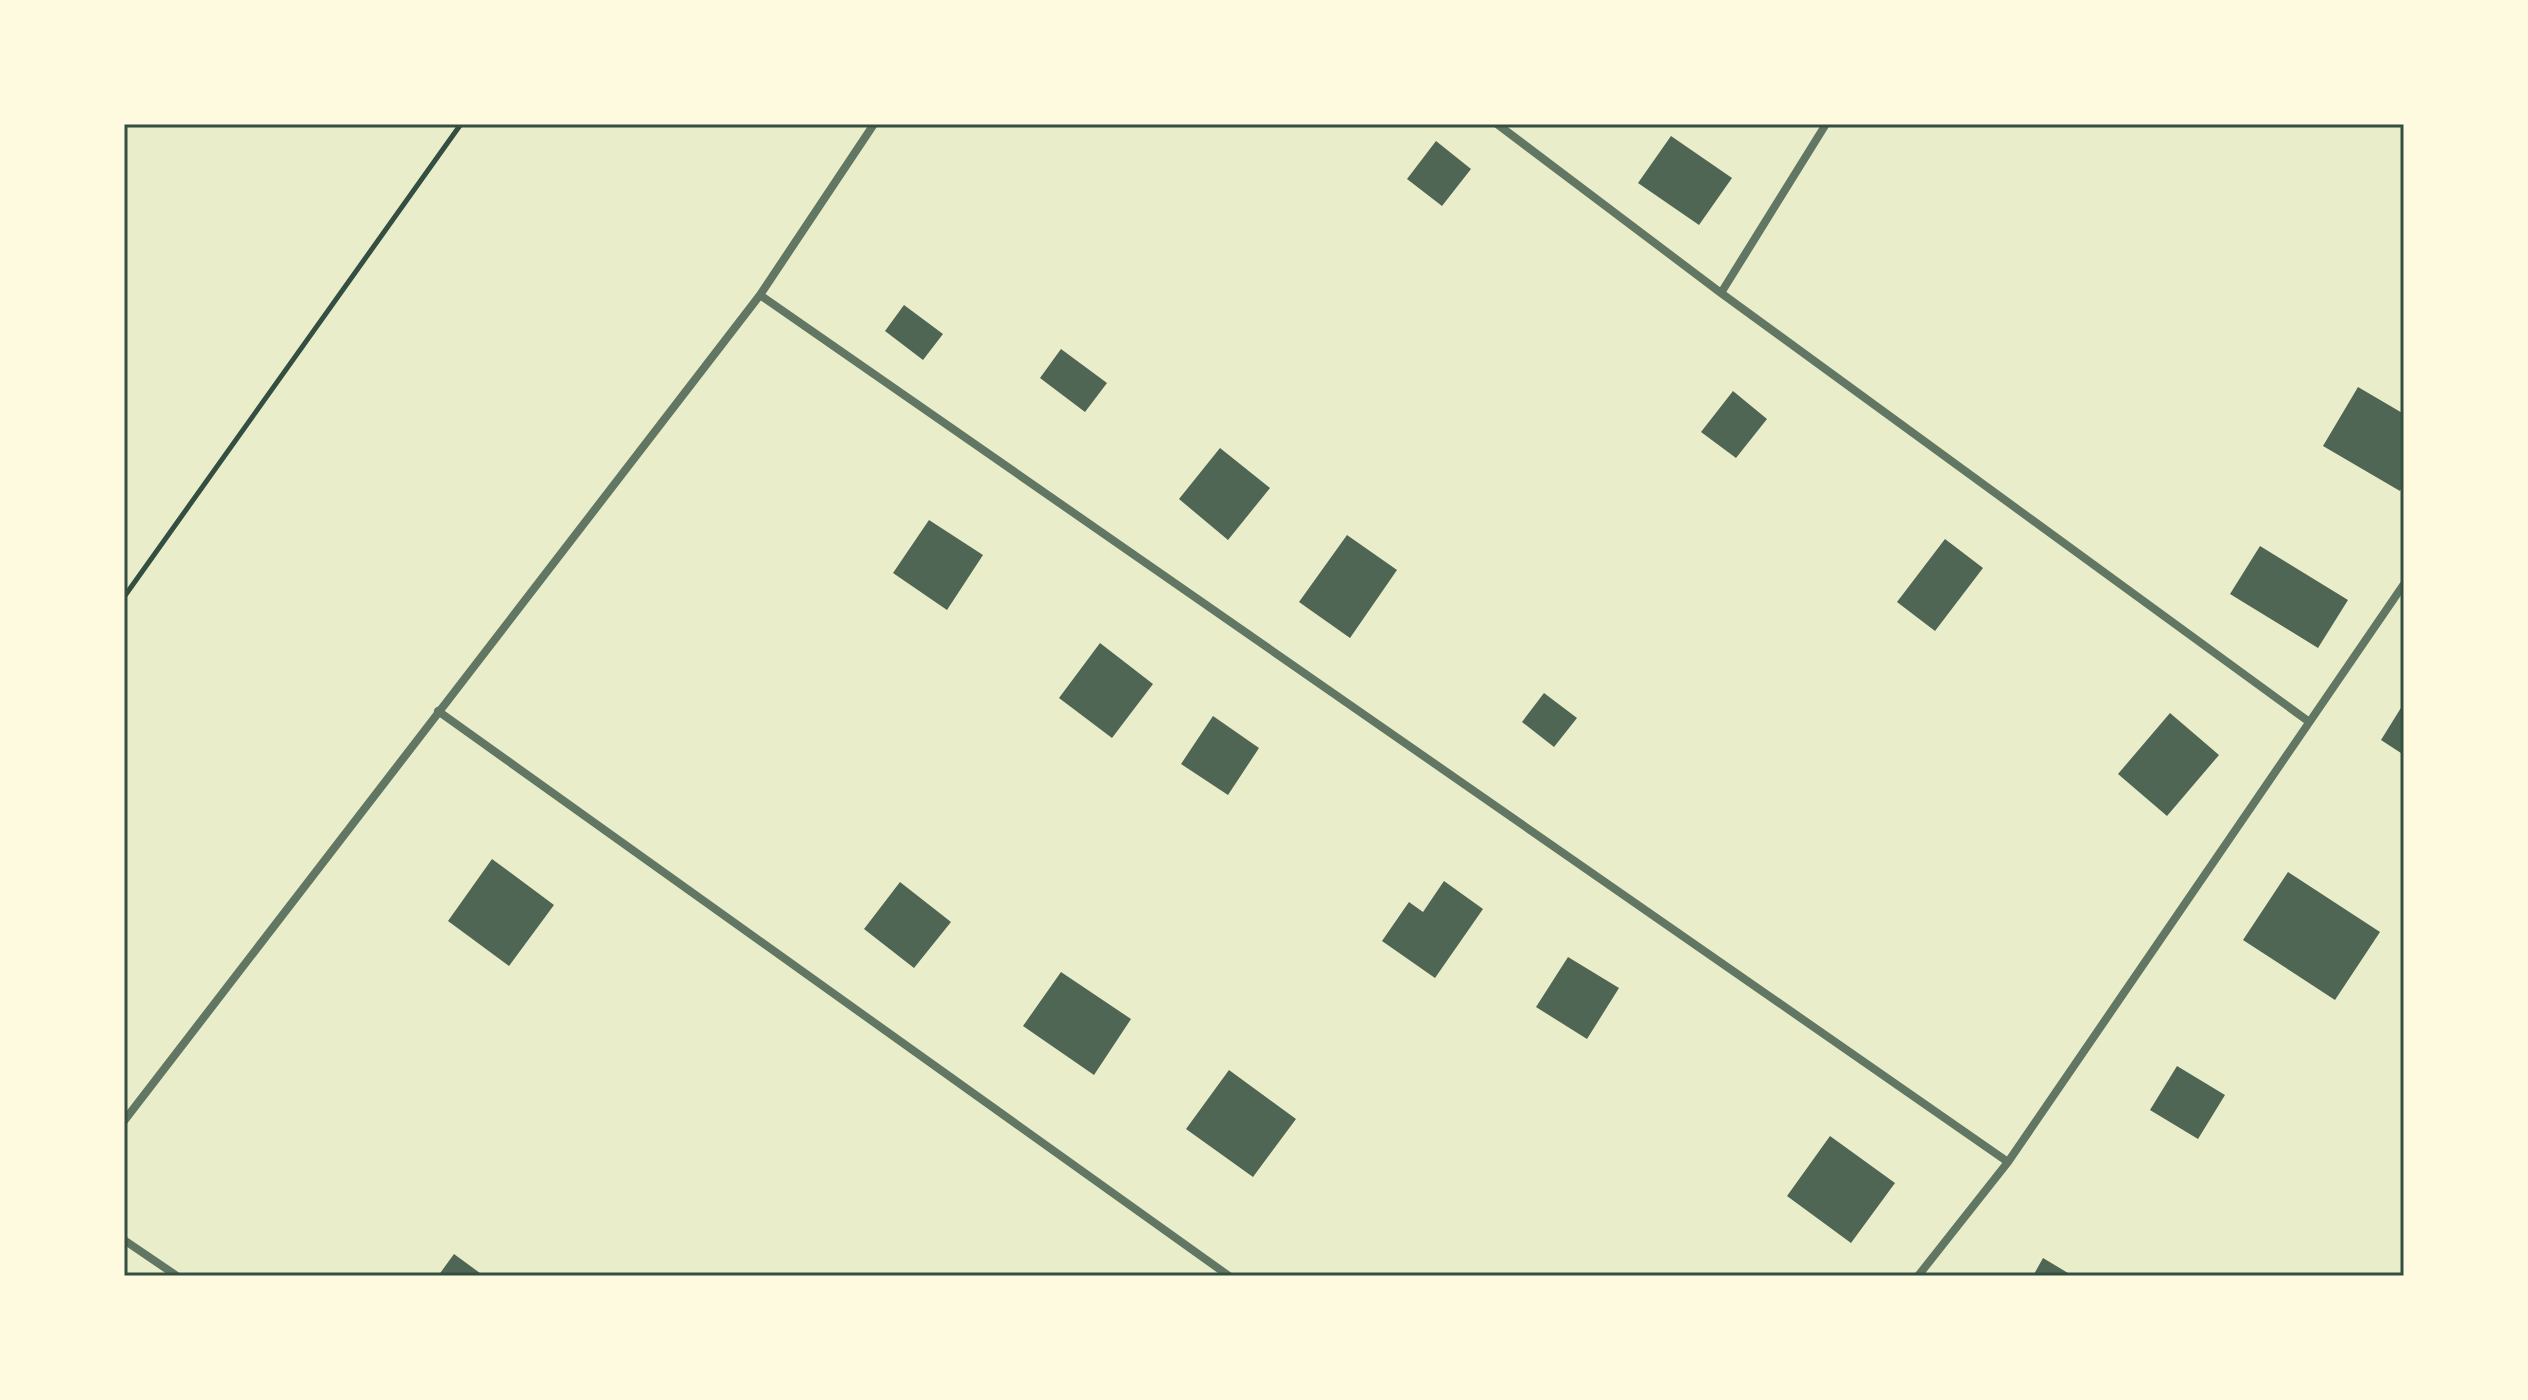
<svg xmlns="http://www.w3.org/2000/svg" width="2528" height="1400" viewBox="0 0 2528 1400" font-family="Montserrat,sans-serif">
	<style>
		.building { fill: #4f6655 }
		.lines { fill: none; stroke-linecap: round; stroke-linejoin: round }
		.path { stroke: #344e41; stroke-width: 5 }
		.minor { stroke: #617663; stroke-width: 8 }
		.neatline { fill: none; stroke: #344e41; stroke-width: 3 }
	</style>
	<rect width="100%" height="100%" fill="#e9edc9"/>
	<path class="building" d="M1671 136 1732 178 1699 225 1638 183Z
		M1436 141 1471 169 1442 206 1407 179Z
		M904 305 943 334 923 360 885 331Z
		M1061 349 1107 383 1085 412 1040 378Z
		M2358 387 2404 414V484L2400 491 2323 446Z
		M1733 391 1767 419 1736 458 1701 432Z
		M1220 448 1270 488 1228 540 1179 499Z
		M929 520 983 555 947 610 893 573Z
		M1347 535 1397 570 1350 638 1299 602Z
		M1945 539 1983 568 1935 631 1897 602Z
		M2260 546 2348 600 2318 648 2230 594Z
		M1100 643 1153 684 1112 738 1059 698Z
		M1544 693 1577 718 1554 747 1522 722Z
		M2404 703V755L2381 740Z
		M2170 713 2219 755 2167 816 2118 774Z
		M1213 716 1259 748 1228 795 1181 764Z
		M492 859 554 905 509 966 448 921Z
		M2288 872 2380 932 2335 1000 2243 940Z
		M1444 881 1483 909 1435 978 1382 941 1409 902 1423 912Z
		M900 882 951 922 914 968 864 929Z
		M1568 957 1619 988 1587 1039 1536 1007Z
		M1061 972 1131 1019 1094 1075 1023 1026Z
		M2177 1066 2225 1095 2198 1139 2150 1110Z
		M1229 1070 1296 1119 1253 1177 1186 1129Z
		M1830 1136 1895 1183 1851 1243 1787 1196Z
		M454 1254 484 1276H438Z
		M2043 1258 2073 1276H2033Z"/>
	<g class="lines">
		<path class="path" d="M124 597 461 124"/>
		<path class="minor" d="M1497 124 1721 293 2308 721
			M1721 293 1826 124
			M760 295 2008 1162
			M438 711 1229 1276
			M124 1121 760 295 874 124
			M124 1240 177 1276
			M1918 1276 2008 1162 2404 584"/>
	</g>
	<rect width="2528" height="1400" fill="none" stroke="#fefae0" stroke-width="252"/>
	<rect x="126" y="126" width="2276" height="1148" class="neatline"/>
</svg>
